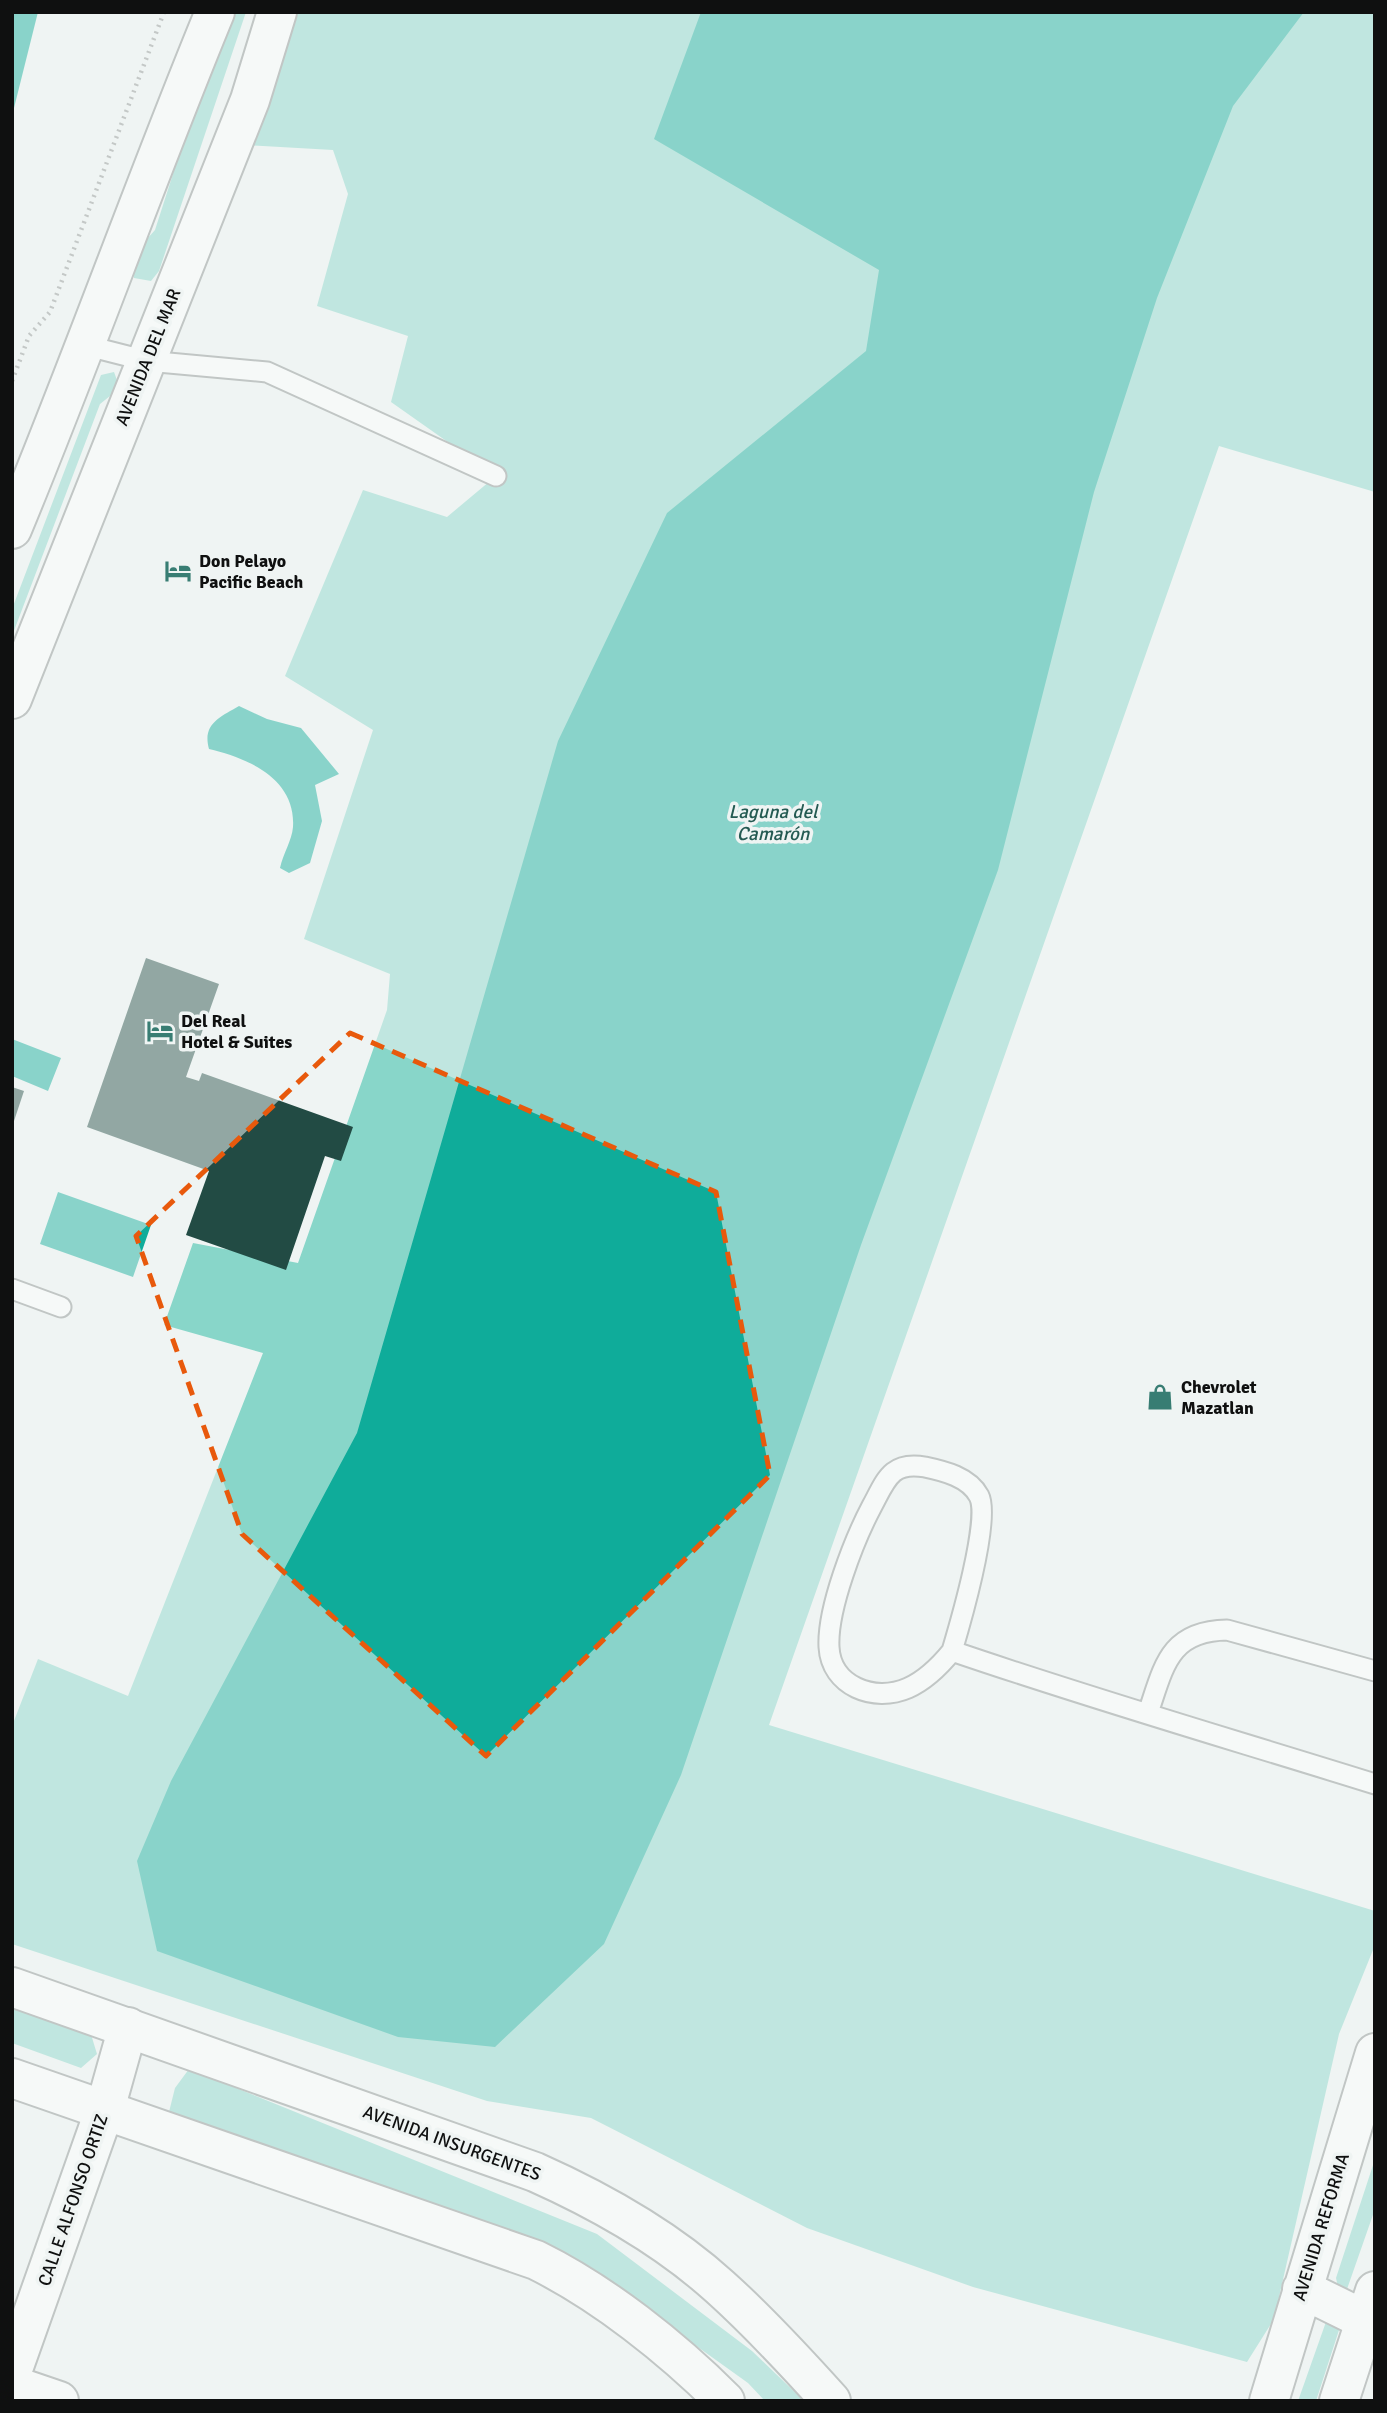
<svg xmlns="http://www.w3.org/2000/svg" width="1387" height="2413" viewBox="0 0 1387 2413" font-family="Signika,sans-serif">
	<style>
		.green { fill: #88d6c9 }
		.water { fill: #0fac9a }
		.building { fill: #224b44 }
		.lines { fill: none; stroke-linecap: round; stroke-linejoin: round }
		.service-casing { stroke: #8a8f8e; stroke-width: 23 }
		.minor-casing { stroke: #8a8f8e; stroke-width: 42 }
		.secondary-casing { stroke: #8a8f8e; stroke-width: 42 }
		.primary-casing { stroke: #8a8f8e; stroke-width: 42 }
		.path { stroke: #909392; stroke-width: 4.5; stroke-dasharray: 2 5; stroke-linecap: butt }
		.service { stroke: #fff; stroke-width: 19 }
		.minor { stroke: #fff; stroke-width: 38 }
		.secondary { stroke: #fff; stroke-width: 38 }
		.primary { stroke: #fff; stroke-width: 38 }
		.marked { fill: none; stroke: #e8590c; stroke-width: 5; stroke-dasharray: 14 9; stroke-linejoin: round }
		.labels { text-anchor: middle; stroke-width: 7; stroke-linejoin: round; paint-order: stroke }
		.street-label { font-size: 18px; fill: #0f1010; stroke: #eff4f3 }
		.poi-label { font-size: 18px; font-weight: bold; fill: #0f1010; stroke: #eff4f3; text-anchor: start }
		.water-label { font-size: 19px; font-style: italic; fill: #245a52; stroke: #eff4f3 }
	</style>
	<rect width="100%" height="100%" fill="#eff4f3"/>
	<path class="green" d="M225 12H246L159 271 151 281 134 278C129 256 141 246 155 230Z
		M290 12H1375V492L1219 446 769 1725 1375 1911V1945L1339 2034 1274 2319 1247 2362 973 2287 807 2228 591 2118 487 2101 12 1944V1726L38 1659 128 1696 263 1353 164 1325 193 1243 298 1263 387 1010 390 974 304 939 373 730 285 676 363 490 447 517 496 476 391 402 408 336 317 306 348 194 333 150 245 145Z
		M114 372 118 383 115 392 100 404 12 636V609L101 375Z
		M12 2005 90 2031 97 2054 81 2068 12 2043Z
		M189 2069 597 2234 752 2351 804 2401H765L748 2383 589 2269 169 2112 175 2088Z
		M1375 2159V2209L1346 2292 1338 2287 1336 2278Z
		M1327 2319 1340 2327 1316 2401H1298Z"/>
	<path class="water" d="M12 12H38L12 116Z
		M701 12H1304L1233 106 1157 298 1094 492 998 870 861 1245 681 1775 604 1944 495 2047 398 2037 157 1951 137 1861 171 1781 357 1433 558 741 667 513 866 351 879 270 654 139Z
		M239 706 267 719 301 728 339 774 315 785 322 821 310 863 289 873 280 868C283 854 292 840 293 827 296 778 247 758 209 749 202 724 220 717 239 706Z
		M12 1039 61 1058 48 1091 12 1076Z
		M58 1192 151 1225 133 1277 40 1244Z"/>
	<path class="building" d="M146 958 219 984 186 1077 199 1081 202 1073 353 1127 341 1161 325 1156 286 1270 186 1235 209 1171 87 1127Z
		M12 1087 24 1091 13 1124H12Z"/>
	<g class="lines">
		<g class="service-casing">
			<path id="service" d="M84 345 147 361 267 372 496 476
				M12 1289 61 1307
				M952 1651C939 1667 926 1680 908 1688 874 1703 831 1686 829 1647 827 1609 854 1540 872 1506 886 1480 891 1461 925 1467 944 1471 969 1477 979 1496 991 1519 960 1624 952 1651 1092 1699 1234 1740 1375 1784
				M1148 1713C1164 1666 1169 1631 1227 1630L1375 1671"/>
		</g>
		<g class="minor-casing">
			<path id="minor" d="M12 2372 105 2109 128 2027
				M12 2385 59 2401"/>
		</g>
		<g class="secondary-casing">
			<path id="secondary" d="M12 1987 535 2172C600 2201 666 2238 720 2287 759 2322 795 2361 831 2401
				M12 2078 536 2260C603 2293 672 2348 725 2401
				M1302 2289 1365 2320
				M1269 2401 1375 2053
				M1339 2401 1375 2291"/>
		</g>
		<g class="primary-casing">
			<path id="primary" d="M12 529C83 358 144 184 215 12
				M12 699 250 100 277 12"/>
		</g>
		<path class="path" d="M12 381 29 336 50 312 164 12"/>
		<use href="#service" class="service"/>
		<use href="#minor" class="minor"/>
		<use href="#secondary" class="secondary"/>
		<use href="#primary" class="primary"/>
	</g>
	<path d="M0 0H1387V2413H0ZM350 1033 716 1192 770 1475 486 1756 242 1534 136 1236Z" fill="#eff4f3" fill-opacity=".55" fill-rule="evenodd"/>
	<path class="marked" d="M350 1033 716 1192 770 1475 486 1756 242 1534 136 1236Z"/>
	<defs>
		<g id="hotel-bare" transform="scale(2.1)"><path d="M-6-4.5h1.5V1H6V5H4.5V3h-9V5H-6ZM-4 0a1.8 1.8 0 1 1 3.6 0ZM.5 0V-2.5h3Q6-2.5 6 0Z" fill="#387d73" stroke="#eff4f3" stroke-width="2.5" paint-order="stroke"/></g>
		<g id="shop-bare" transform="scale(2.1)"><path d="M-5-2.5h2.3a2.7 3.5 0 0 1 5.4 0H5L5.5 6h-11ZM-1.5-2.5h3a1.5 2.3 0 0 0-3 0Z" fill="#387d73" stroke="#eff4f3" stroke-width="2.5" paint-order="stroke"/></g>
	</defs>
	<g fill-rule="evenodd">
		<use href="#hotel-bare" x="178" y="571"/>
		<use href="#hotel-bare" x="160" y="1031"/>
		<use href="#shop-bare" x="1160" y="1397"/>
	</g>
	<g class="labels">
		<g class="street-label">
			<text transform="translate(148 357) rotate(-68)" y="6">AVENIDA DEL MAR</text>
			<text transform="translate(452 2143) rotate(20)" y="6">AVENIDA INSURGENTES</text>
			<text transform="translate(73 2200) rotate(-71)" y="6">CALLE ALFONSO ORTIZ</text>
			<text transform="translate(1321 2227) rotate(-73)" y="6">AVENIDA REFORMA</text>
		</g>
		<g class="poi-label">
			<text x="199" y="567">Don Pelayo<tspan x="199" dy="21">Pacific Beach</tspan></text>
			<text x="181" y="1027">Del Real<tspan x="181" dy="21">Hotel &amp; Suites</tspan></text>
			<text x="1181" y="1393">Chevrolet<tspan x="1181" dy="21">Mazatlan</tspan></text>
		</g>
		<g class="water-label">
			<text x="773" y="818">Laguna del<tspan x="773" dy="22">Camarón</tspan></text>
		</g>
	</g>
	<rect width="1387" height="2413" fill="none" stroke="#0f1010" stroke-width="28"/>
</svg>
